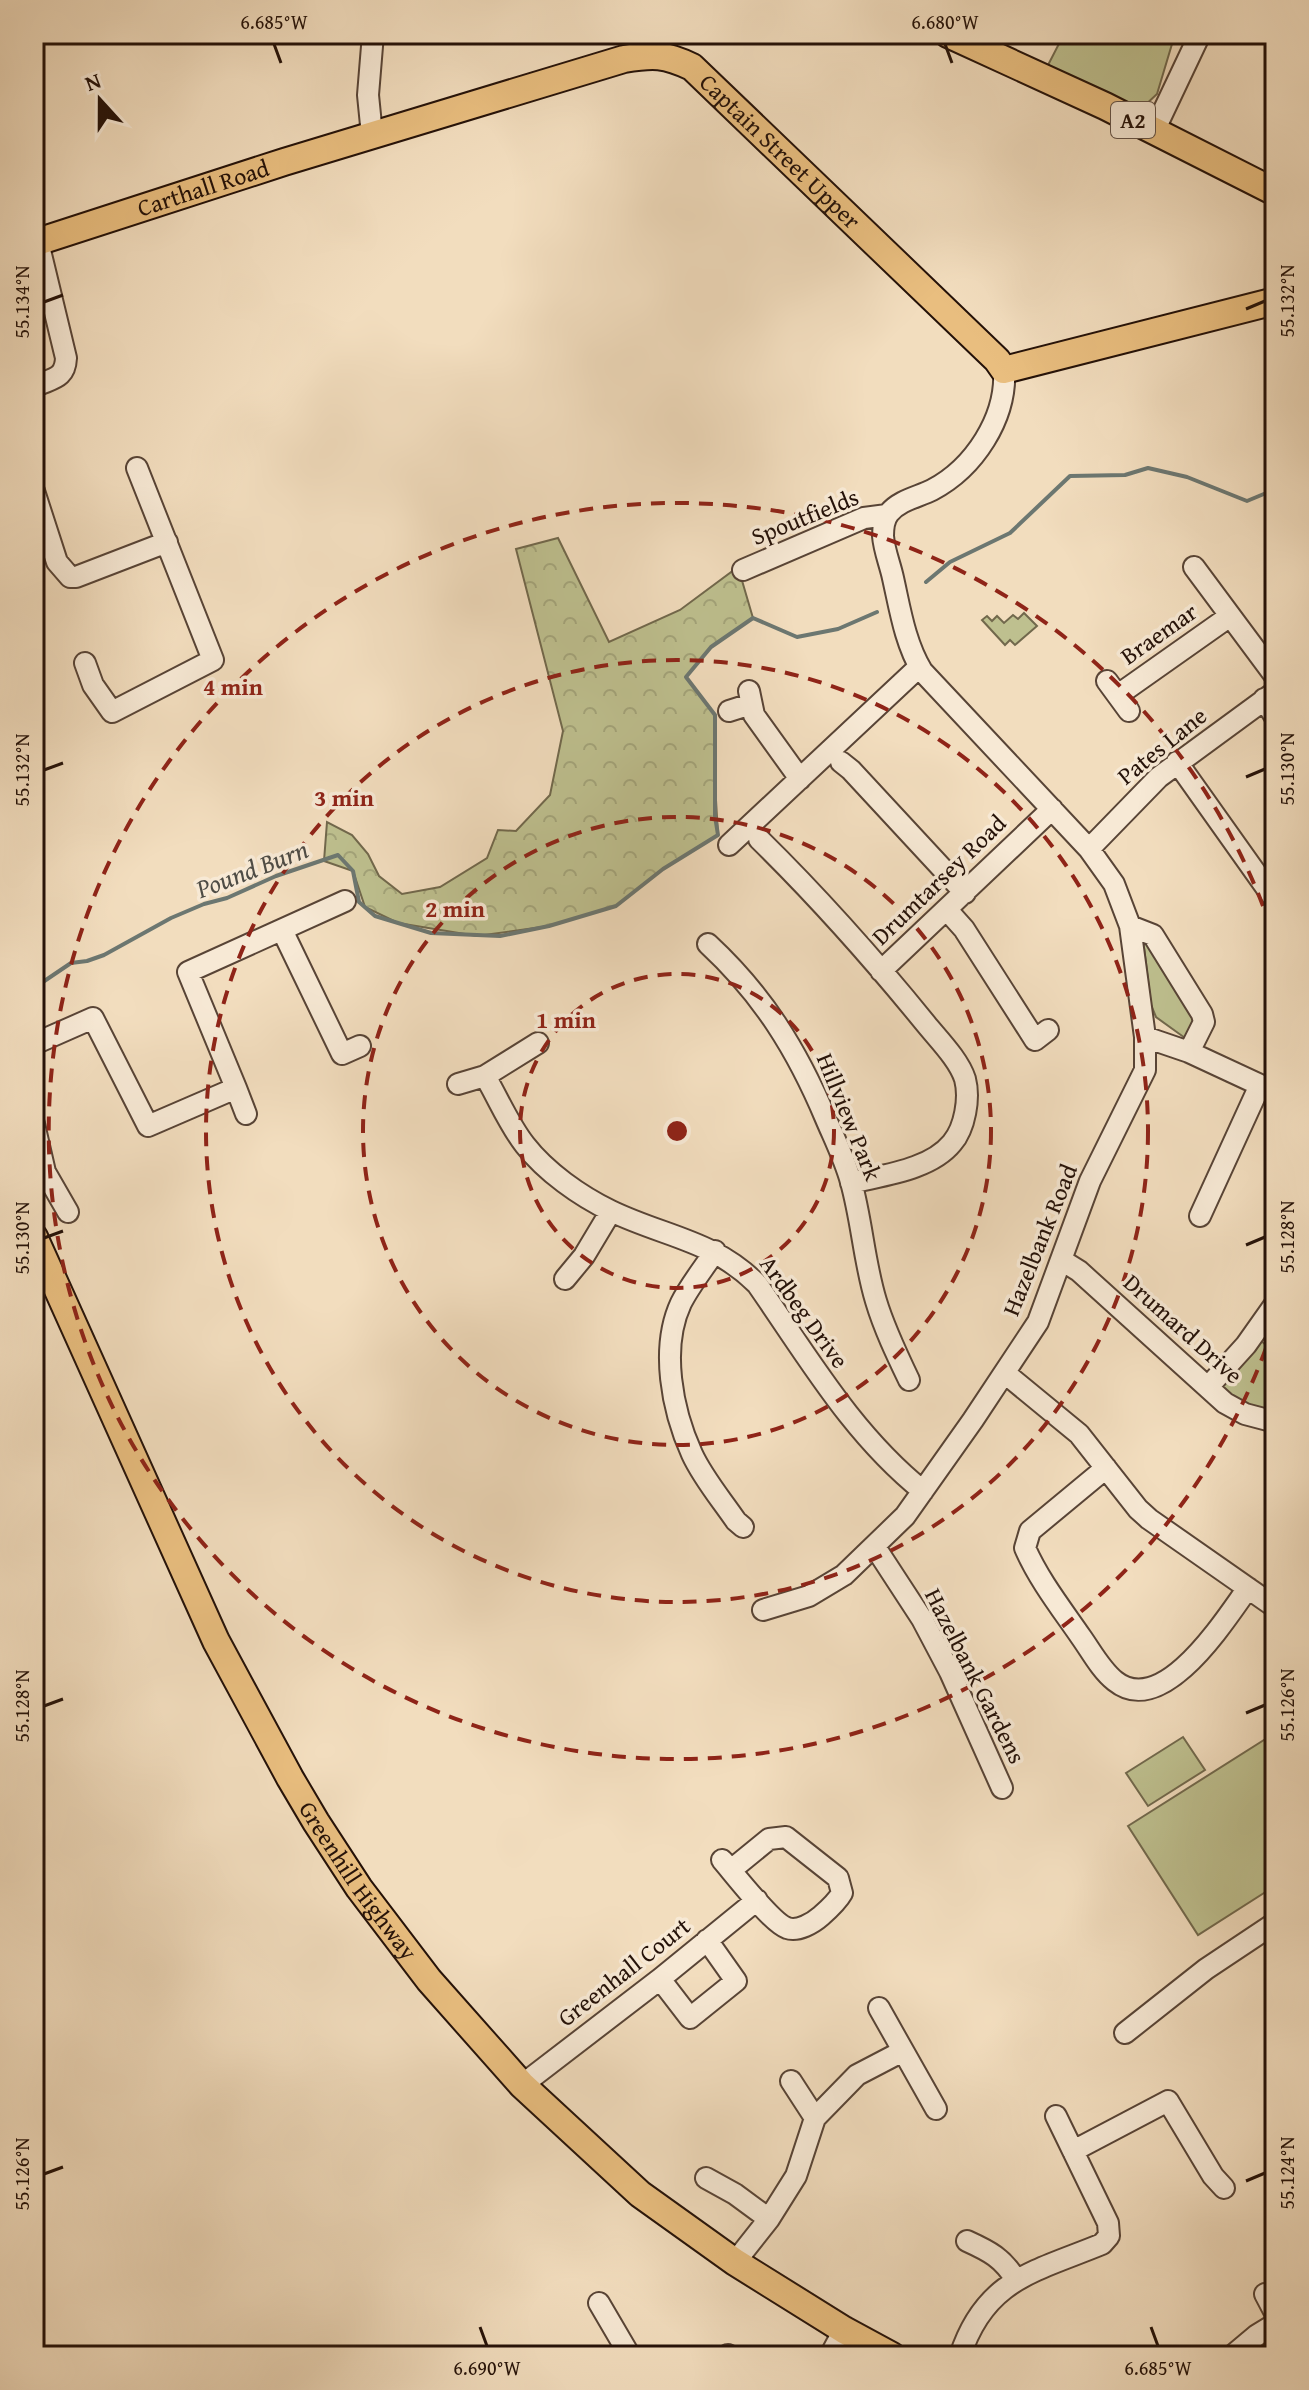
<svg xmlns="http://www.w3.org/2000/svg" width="1309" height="2390" viewBox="0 0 1309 2390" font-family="'Gentium Book Plus',serif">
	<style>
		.green { fill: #bec08f; stroke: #71684c; stroke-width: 2 }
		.forest { fill: url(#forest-crowns); stroke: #71684c; stroke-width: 2 }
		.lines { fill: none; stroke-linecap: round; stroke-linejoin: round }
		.stream { stroke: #6c7771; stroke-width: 4 }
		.minor-casing { stroke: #584436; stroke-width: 24 }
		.major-casing { stroke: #241108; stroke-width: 30 }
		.minor { stroke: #f7e9d5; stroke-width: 20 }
		.major { stroke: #e9be7f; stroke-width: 26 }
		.ticks { fill: none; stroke: #241108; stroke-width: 3 }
		.ring { fill: none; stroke: #8f2418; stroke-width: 4; stroke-dasharray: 14 10 }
		.labels { text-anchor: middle; stroke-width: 7; stroke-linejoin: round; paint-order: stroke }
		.shield { fill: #f7e9d5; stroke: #635246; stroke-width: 2 }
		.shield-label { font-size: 22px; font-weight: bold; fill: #241108 }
		.street-label { font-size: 24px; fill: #241108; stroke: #f7e9d5 }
		.water-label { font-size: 26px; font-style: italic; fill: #4e4c45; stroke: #f7e9d5 }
		.centre { fill: #8f2418; stroke: #f7e9d5; stroke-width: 4 }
		.ring-label { font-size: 24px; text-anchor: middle; font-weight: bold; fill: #8f2418; stroke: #f7e9d5; stroke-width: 7; stroke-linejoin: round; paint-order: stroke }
		.neatline { fill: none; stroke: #241108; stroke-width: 3 }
		.ticks-label { font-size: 20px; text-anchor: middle; fill: #241108 }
	</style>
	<defs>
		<pattern id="forest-crowns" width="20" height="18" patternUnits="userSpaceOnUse" patternTransform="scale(2)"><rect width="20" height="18" fill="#bec08f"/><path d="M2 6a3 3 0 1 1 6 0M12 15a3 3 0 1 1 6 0" fill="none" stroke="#a3a47a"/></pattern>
	</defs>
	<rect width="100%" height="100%" fill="#f2ddbe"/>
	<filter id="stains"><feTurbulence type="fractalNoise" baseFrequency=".0025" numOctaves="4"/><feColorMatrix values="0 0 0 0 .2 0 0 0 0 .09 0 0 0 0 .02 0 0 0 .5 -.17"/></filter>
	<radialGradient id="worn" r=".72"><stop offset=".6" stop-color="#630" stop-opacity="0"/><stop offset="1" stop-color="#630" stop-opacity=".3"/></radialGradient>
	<path class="green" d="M1064 34H1175L1157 94 1141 109 1047 67Z
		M1024 613 1037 626 1015 645 1010 640 1005 645 982 620 987 616 992 621 997 616 1004 623 1013 615 1018 619Z
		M1143 939 1149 940 1198 1022 1185 1038 1156 1017 1151 1005Z
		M1259 1339 1275 1353V1410L1265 1409 1256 1411 1239 1403 1223 1388V1384Z
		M1275 1733V1886L1198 1935 1128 1826Z
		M1183 1737 1205 1770 1148 1806 1126 1773Z"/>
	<path class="forest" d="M558 538 609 642 680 610 738 567 753 618 711 647 686 677 715 715 714 765 718 835 663 869 616 906 549 926 477 936 398 923 365 907 353 871 324 861 327 822 352 835 368 854 379 876 402 894 440 887 487 858 498 830 516 831 550 795 563 731 516 549Z"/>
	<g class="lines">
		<path class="stream" d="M926 582 950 562 1010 533 1070 476 1125 475 1148 468 1187 477 1247 501 1271 491
			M34 988 71 963 87 961 104 955 171 918 204 904 227 898 276 876 338 855 353 871 359 902 375 916 431 933 500 936 549 926 616 906 663 869 718 835 715 816V715L686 677 711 647 753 618 797 637 838 629 877 612"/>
		<g class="minor-casing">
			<path id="minor" d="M643 34 651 55
				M1154 131 1200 34
				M372 135 368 95 373 34
				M34 387C51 378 65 380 66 358L38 242
				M34 491 57 562 70 577H76L167 542
				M1194 567 1275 676
				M743 570 864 518 887 515
				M85 663 93 685 112 712 213 660 137 468
				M1107 681 1129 711
				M749 691 754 715 800 779
				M1118 695 1230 616
				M1264 699 1275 717
				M729 711 751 704
				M841 762 851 770 965 893
				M1177 762 1275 900
				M759 839C818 897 874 960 926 1024 939 1040 959 1060 965 1079 970 1098 965 1128 952 1143 930 1170 883 1175 851 1183
				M729 845 919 667
				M1089 849 1159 777 1275 692
				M947 910 964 929 1035 1040 1048 1030
				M1130 926 1153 935 1202 1014 1204 1022 1189 1052
				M282 930 342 1054 360 1046
				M708 944C763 995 797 1050 826 1119 835 1140 845 1160 851 1182 862 1221 864 1262 876 1301 884 1328 897 1355 909 1380
				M881 971 1052 809
				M1145 1037 1189 1052 1275 1092
				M34 1044 93 1018 148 1126 236 1088 188 972 345 901
				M485 1076C498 1098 509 1125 525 1145 546 1172 580 1196 611 1211 665 1237 713 1240 757 1284 808 1357 852 1434 923 1491
				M458 1084 485 1076 538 1043
				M236 1088 246 1114
				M34 1124 45 1172 68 1212
				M1200 1216 1260 1085
				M715 1251C704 1268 690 1285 681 1303 660 1348 672 1410 692 1454 703 1478 721 1499 736 1521L743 1527
				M1063 1261 1079 1271 1225 1403 1245 1414 1275 1422
				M565 1279 584 1256 611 1211
				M1006 1374 1079 1434 1138 1509 1149 1519 1275 1607
				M1208 1387 1246 1345 1275 1304
				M1106 1468 1030 1531 1025 1548C1039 1580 1061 1608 1081 1637 1091 1651 1101 1670 1115 1681 1163 1720 1226 1618 1248 1588
				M875 1547 922 1619 950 1672 1002 1788
				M763 1610 809 1596 844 1575 905 1516 973 1420 1038 1322 1090 1181 1145 1070V1037L1130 926 1114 884 1089 849 922 671C905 643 900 609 893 578 890 564 884 550 883 536 883 528 884 519 889 513 900 500 918 497 932 490 974 468 1007 418 1004 370
				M722 1860C735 1875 772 1923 787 1928 798 1932 813 1923 821 1916 829 1909 837 1902 842 1893L838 1878 786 1837 769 1839 731 1870
				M660 1979 690 2018 736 1981 707 1940
				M879 2008 936 2109
				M1125 2033 1206 1969 1275 1923
				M791 2081 815 2118
				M522 2085 660 1979 757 1900
				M1073 2151 1168 2101 1213 2176 1224 2188
				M706 2178 735 2194 769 2219
				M967 2241C989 2251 1003 2258 1016 2280
				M735 2262 769 2219 796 2176 815 2118 857 2075 903 2051
				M1265 2294 1275 2313
				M599 2303 630 2356
				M728 2355 730 2356
				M830 2356 844 2330
				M960 2356C985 2279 1034 2272 1102 2244L1109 2236 1108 2223 1056 2116
				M1232 2356 1257 2335 1275 2324"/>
		</g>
		<g class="major-casing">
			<g id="major">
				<path d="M948 34 1105 106 1275 192"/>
				<path id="s1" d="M34 243 284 162 624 59C653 54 665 54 692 67L997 360 1004 370 1275 301"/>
				<path id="s2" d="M34 1237 216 1641 290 1778 316 1822 359 1888 429 1980 522 2085 640 2194 735 2262 844 2330 892 2356"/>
			</g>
		</g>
		<use href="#minor" class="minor"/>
		<use href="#major" class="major"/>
	</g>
	<path class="ticks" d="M274 44 281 63M945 44 952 63M44 302 63 295M1246 309 1265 301M44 770 63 763M1246 777 1265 769M44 1238 63 1231M1246 1245 1265 1237M44 1706 63 1699M1246 1713 1265 1705M44 2174 63 2167M1246 2181 1265 2173M480 2327 487 2346M1151 2327 1158 2346"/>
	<g class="ring">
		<circle cx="677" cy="1131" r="157"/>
		<circle cx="677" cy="1131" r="314"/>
		<circle cx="677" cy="1131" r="471"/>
		<path d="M1274 1325A628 628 0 1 1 1274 937"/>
	</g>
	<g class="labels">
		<rect class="shield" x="1111" y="102" width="44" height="36" rx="6"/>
		<g class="shield-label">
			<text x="1133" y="128">A2</text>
		</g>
		<g class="street-label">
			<text dy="8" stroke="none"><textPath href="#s1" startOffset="810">Captain Street Upper</textPath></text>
			<text dy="8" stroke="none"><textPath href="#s1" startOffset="178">Carthall Road</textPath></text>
			<text transform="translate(805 517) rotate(-22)" y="8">Spoutfields</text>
			<text transform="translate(1159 634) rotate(-35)" y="8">Braemar</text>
			<text transform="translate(1162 746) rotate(-39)" y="8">Pates Lane</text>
			<text transform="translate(939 880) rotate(-44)" y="8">Drumtarsey Road</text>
			<text transform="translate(849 1117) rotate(68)" y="8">Hillview Park</text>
			<text transform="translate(1040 1240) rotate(-68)" y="8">Hazelbank Road</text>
			<text transform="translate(804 1312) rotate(54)" y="8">Ardbeg Drive</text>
			<text transform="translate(1183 1329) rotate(42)" y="8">Drumard Drive</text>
			<text transform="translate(975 1676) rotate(63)" y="8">Hazelbank Gardens</text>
			<text dy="8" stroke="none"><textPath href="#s2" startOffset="722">Greenhill Highway</textPath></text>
			<text transform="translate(624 1972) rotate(-38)" y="8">Greenhall Court</text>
		</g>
		<g class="water-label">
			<text transform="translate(252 869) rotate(-21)" y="9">Pound Burn</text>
		</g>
	</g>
	<circle cx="677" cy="1131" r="12" class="centre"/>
	<g class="ring-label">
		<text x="233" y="695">4 min</text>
		<text x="344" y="806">3 min</text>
		<text x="455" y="917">2 min</text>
		<text x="566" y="1028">1 min</text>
	</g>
	<rect width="1309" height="2390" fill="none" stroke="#f2ddbe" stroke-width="88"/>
	<g transform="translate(100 100) rotate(339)" stroke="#f7e9d5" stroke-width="6" paint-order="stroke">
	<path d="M0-6L14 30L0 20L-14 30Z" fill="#241108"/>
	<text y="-12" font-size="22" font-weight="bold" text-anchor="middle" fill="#241108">N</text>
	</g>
	<rect x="44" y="44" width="1221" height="2302" class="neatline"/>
	<g class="ticks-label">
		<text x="274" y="29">6.685°W</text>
		<text x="945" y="29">6.680°W</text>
		<text transform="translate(1287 301) rotate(-90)" y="7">55.132°N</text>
		<text transform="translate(22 302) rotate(-90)" y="7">55.134°N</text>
		<text transform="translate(1287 769) rotate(-90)" y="7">55.130°N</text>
		<text transform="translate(22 770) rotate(-90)" y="7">55.132°N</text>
		<text transform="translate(1287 1237) rotate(-90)" y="7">55.128°N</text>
		<text transform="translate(22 1238) rotate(-90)" y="7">55.130°N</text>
		<text transform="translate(1287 1705) rotate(-90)" y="7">55.126°N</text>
		<text transform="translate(22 1706) rotate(-90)" y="7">55.128°N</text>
		<text transform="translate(1287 2173) rotate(-90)" y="7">55.124°N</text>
		<text transform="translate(22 2174) rotate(-90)" y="7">55.126°N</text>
		<text x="487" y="2375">6.690°W</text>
		<text x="1158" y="2375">6.685°W</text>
	</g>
	<rect width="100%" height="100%" filter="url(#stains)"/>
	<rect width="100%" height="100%" fill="url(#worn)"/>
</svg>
